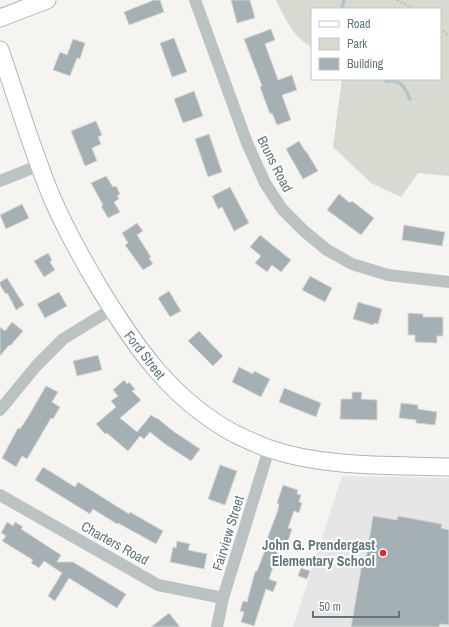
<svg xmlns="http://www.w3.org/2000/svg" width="449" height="627" viewBox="0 0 449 627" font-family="'Archivo Narrow',sans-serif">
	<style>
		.built { fill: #e5e6e5 }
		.green { fill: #d6dad0 }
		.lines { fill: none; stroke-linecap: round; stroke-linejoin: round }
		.stream { stroke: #b4c5c6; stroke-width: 3.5 }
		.building { fill: #a4b0b3; stroke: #d6d6d4 }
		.secondary-casing { stroke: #aeb6b8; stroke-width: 19 }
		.path { stroke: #b8bcbd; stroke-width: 2; stroke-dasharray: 2 2; stroke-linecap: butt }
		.street { stroke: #bbc2c4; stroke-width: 12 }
		.secondary { stroke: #fff; stroke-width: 17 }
		.poi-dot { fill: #e12a25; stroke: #fff; stroke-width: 1.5 }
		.labels { text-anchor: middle; stroke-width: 4; stroke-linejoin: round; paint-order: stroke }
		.street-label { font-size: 14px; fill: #60767c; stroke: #fff }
		.poi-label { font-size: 14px; font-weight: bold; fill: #60767c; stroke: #fff; text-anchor: end }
	</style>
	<rect width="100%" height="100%" fill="#f5f4f1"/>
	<path class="built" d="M342 476 449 478V627H293Z"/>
	<path class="green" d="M276 0H449V176L418 173 401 197 371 183 333 147 342 79H440V9H312V47C296 40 283 16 276 0Z"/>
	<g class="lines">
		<path class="stream" d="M342 9 344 0
			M384 79 387 81C401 79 405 88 410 99"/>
	</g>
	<path class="building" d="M154 0H160L164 12 129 25 124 12Z
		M231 0H250L255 18 237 23Z
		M271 29 275 40 265 44 278 80 292 75 297 90 282 95 291 120 277 125 272 113 270 114 260 87 262 86 244 39Z
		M174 38 187 72 172 77 160 43Z
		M73 39 85 43 80 59 77 58 70 76 53 70 60 52 67 55Z
		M194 91 203 116 183 123 174 99Z
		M96 121 102 135 98 137 101 144 92 148 97 161 85 166 71 131Z
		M209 134 222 172 208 177 195 139Z
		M299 141 305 151H306L318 171 303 179 286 149Z
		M106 176 113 187 116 186 120 194 117 196 119 199 114 202 120 212 108 218 101 206 103 205 91 183Z
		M230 187 249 223 234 231 222 207 218 209 212 196Z
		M339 194 350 203 352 201 374 218 361 235 327 210Z
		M22 204 29 218 6 229 0 215Z
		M137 223 143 231 137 235 151 257 149 258 153 264 143 270 125 245 128 243 122 233Z
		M404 225 445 232 442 246 402 240Z
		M260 235 291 260 281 272 272 265 267 272 255 263 261 256 250 247Z
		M48 253 52 260 50 262 55 270 44 277 34 261Z
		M310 276 332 288 325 302 302 290Z
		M7 278 24 305 16 310 8 294 5 293 0 285V282Z
		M169 291 181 311 170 317 158 298Z
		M59 292 67 306 45 318 37 304Z
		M358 302 382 309 378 324 374 323 373 325 353 319Z
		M408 313 423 314V317H443V336H437V343L415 342V335H408Z
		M12 322 23 331 10 346 9 345 0 356V327L5 331Z
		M199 331 223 356 213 366 188 341Z
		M98 355 102 370 77 376 73 361Z
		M239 367 253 374 254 371 270 379 261 397 232 382Z
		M124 380 127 384 129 382 135 389 132 391 141 400 120 418 137 432 151 415 157 419V418L173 431 200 449 191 461 165 444 150 432 144 439 140 436 128 451 107 433 105 434 96 424 116 407 111 401 118 396 113 390Z
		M46 386 58 392 52 402 60 407 53 419 51 418 27 459 22 456 16 467 2 458 18 428 20 429 28 417Z
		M284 388 321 403 316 417 279 402Z
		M352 392H362L361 399 377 400V420L340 419 341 399H352Z
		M401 403 418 405V409L437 412 435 425 416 423V420L399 418Z
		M220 465 237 471 225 505 208 499Z
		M43 467 75 487 78 482 129 514 130 512 163 531 156 544 118 523 117 524 93 509 90 514 35 480Z
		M283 485 298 490 297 494 301 495 299 502 302 503 299 513 294 511 288 528 292 529 287 544 281 542 273 564H274L269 579 277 582 273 592 266 589 254 626 241 622 244 612 240 611 243 601 247 602 255 572 257 571 266 548 264 547 278 510 279 504 277 503Z
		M373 516 397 520 398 516 442 524 441 528 449 530V625L440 624 439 627H351L362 563 365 564Z
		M7 522 13 526 15 522 23 527 21 529 61 555 57 562H73L126 594 117 608 69 578 55 601 48 596 62 573 44 561 39 568 31 563 33 560 2 541 6 536 1 533Z
		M177 541 190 544 188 550 207 554 204 569 170 562 173 547 176 548Z
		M301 568 310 571 307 579 298 576Z
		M169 613 180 627H151Z"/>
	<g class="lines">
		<g class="secondary-casing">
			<path id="secondary" d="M0 18 47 0
				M0 50C17 99 32 150 52 198 66 230 82 259 100 289 136 348 172 400 235 434 246 439 258 445 270 449 326 468 390 465 449 467"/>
		</g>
		<path class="path" d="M397 0 414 9
			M440 28 449 36"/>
		<path class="street" d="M195 0 247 143 265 183 282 209 304 231 327 250 352 264 388 275 449 282
			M0 181 40 165
			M0 410 37 365 63 339 112 309
			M0 495 158 585 223 598
			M217 627 223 598 269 449"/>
		<use href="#secondary" class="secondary"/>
	</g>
	<circle class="poi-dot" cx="383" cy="553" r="4"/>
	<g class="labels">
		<g class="street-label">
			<text transform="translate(275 164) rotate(63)" y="5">Bruns Road</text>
			<text transform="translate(145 355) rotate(52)" y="5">Ford Street</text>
			<text transform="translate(228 533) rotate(-73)" y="5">Fairview Street</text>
			<text transform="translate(115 543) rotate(29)" y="5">Charters Road</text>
		</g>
		<g class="poi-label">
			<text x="375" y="550">John G. Prendergast<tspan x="375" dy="16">Elementary School</tspan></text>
		</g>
	</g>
	<rect x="311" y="8" width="130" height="72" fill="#ffffff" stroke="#bfc8cb"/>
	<rect x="319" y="21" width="20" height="6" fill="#ffffff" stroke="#bfc8cb"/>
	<text x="347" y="28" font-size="12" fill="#60767c">Road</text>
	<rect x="319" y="38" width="20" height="12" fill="#d6dad0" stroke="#bfc8cb"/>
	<text x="347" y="48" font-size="12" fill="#60767c">Park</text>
	<rect x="319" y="58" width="20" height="12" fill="#a4b0b3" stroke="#bfc8cb"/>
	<text x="347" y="68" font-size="12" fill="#60767c">Building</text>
	<path d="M313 611v6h86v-6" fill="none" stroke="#60767c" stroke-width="2"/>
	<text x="319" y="611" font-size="12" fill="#60767c" stroke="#ffffff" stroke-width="3" paint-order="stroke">50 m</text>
</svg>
